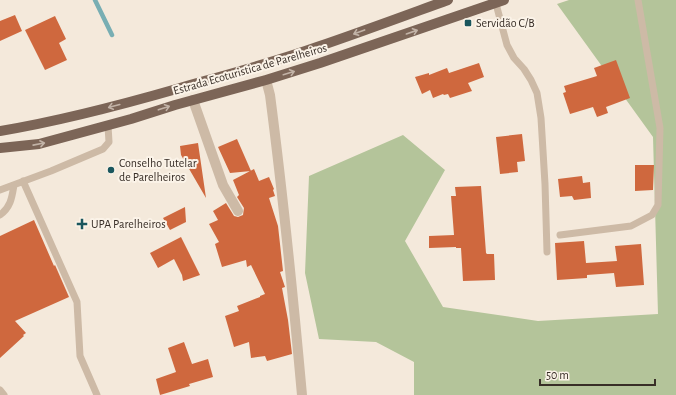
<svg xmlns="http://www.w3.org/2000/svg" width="676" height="395" viewBox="0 0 676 395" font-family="'Alegreya Sans',sans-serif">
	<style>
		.green { fill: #b4c49a }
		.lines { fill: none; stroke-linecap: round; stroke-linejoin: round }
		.stream { stroke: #78aeb3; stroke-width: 4.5 }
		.building { fill: #cf683e }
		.lane { stroke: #cdbaa6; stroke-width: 7 }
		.street { stroke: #cdbaa6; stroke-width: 10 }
		.primary { stroke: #7c6557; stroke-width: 10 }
		.oneway { stroke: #c2b3a7 }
		.poi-dot { fill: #1a565d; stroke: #fbf3e8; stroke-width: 1.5 }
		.labels { text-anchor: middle; stroke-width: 4; stroke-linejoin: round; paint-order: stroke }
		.poi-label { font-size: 12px; fill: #382e27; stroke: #fbf3e8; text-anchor: start }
		.street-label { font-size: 12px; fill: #382e27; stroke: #fbf3e8 }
	</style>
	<rect width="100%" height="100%" fill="#f4e9db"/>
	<path class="green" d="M569 0H676V395H414V362L376 342 319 339 305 273 309 176 403 135 445 170 405 241 443 307 538 321 658 314 653 137 557 4Z"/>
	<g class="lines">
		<path class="stream" d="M95 0 112 35"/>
	</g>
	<path class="building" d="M15 15 22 31 0 41V21Z
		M55 16 66 39 59 43 67 60 45 70 25 30Z
		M616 60 630 98 606 107 608 113 597 117 593 107 570 114 563 93 566 92 564 86 597 76 594 68Z
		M479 63 484 77 468 83 472 91 450 98 448 94 444 95 443 94 433 98 430 90 422 94 415 77 429 73V75L447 68 449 73Z
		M522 134 525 161 517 162 518 172 500 174 496 137Z
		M237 139 251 171 230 173 218 147Z
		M198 143 206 198 181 155 180 146Z
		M635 165H654L653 190 635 191Z
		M254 169 259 181 269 177 274 189 273 190 275 196 269 198 278 226 283 271 280 272 285 287 282 288 288 320 292 354 267 361 265 356 251 358 249 342 234 347 225 316 239 311 237 306 260 297V296L265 294 251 265 247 267 246 260 222 267 215 244 219 242 209 224 218 220 213 211 226 203 234 216 238 217 243 215 244 208 237 197 239 195 233 180Z
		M582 176 583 183 590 182 591 198 574 200 572 196 560 197 558 179Z
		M481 186 486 253 487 254H494L495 280 463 281 461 248H456V247L429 248V236L454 235 451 196H456L455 187Z
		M185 207 186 222 170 230 163 218Z
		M34 220 54 266 55 265 69 297 15 321 26 333 23 335 24 336 0 358V236Z
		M181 237 200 275 183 281 182 275 174 259 158 268 150 253Z
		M584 241 586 263 617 261 615 246 641 244 644 285 616 287 614 273 587 275V278L557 280 555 243Z
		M184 342 192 364 208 359 213 377 189 384 190 386 160 395 156 379 176 372 168 348Z"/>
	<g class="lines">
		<path class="lane" d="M495 0 507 45 514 58 524 69 531 80 537 93 541 118 545 184 547 252
			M23 181 77 302 80 356 97 395
			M0 190 51 171 103 149 109 142 108 126
			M0 215C11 207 12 197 14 185
			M560 235 631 226 652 215 658 205 660 128 638 0
			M0 390 4 395"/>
		<path class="street" d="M266 80 270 95C283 195 293 295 302 395
			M193 100 223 185 238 211"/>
		<path class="primary" d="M0 131C61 121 121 105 180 88 226 75 272 63 317 47 361 32 404 16 448 0
			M0 148 39 144 131 119 175 105 266 80 320 63 504 0"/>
	</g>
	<defs><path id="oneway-shaft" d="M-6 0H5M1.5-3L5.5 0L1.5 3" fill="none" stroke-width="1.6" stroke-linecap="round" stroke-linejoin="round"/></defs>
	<g class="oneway">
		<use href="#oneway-shaft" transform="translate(359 32) rotate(160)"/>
		<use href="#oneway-shaft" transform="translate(412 32) rotate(-19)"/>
		<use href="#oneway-shaft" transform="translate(289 73) rotate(-17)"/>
		<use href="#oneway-shaft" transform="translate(114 106) rotate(165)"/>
		<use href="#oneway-shaft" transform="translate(164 108) rotate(-18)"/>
		<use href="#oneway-shaft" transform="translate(39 144) rotate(-11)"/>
	</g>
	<g class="poi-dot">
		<rect x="464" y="19" width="8" height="8" rx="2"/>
		<circle cx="111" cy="170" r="4"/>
		<path d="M80 218h4v4h4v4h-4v4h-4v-4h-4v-4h4z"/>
	</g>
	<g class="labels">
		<g class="poi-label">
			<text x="476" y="27">Servidão C/B</text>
			<text x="119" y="167">Conselho Tutelar<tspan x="119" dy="14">de Parelheiros</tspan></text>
			<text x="91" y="228">UPA Parelheiros</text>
		</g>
		<g class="street-label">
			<text transform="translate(250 69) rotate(-16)" y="4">Estrada Ecoturistica de Parelheiros</text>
		</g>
	</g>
	<path d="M540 379v6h115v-6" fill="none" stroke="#382e27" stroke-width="2"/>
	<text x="546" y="379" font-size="12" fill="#382e27" stroke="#fbf3e8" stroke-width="3" paint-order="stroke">50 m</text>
</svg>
